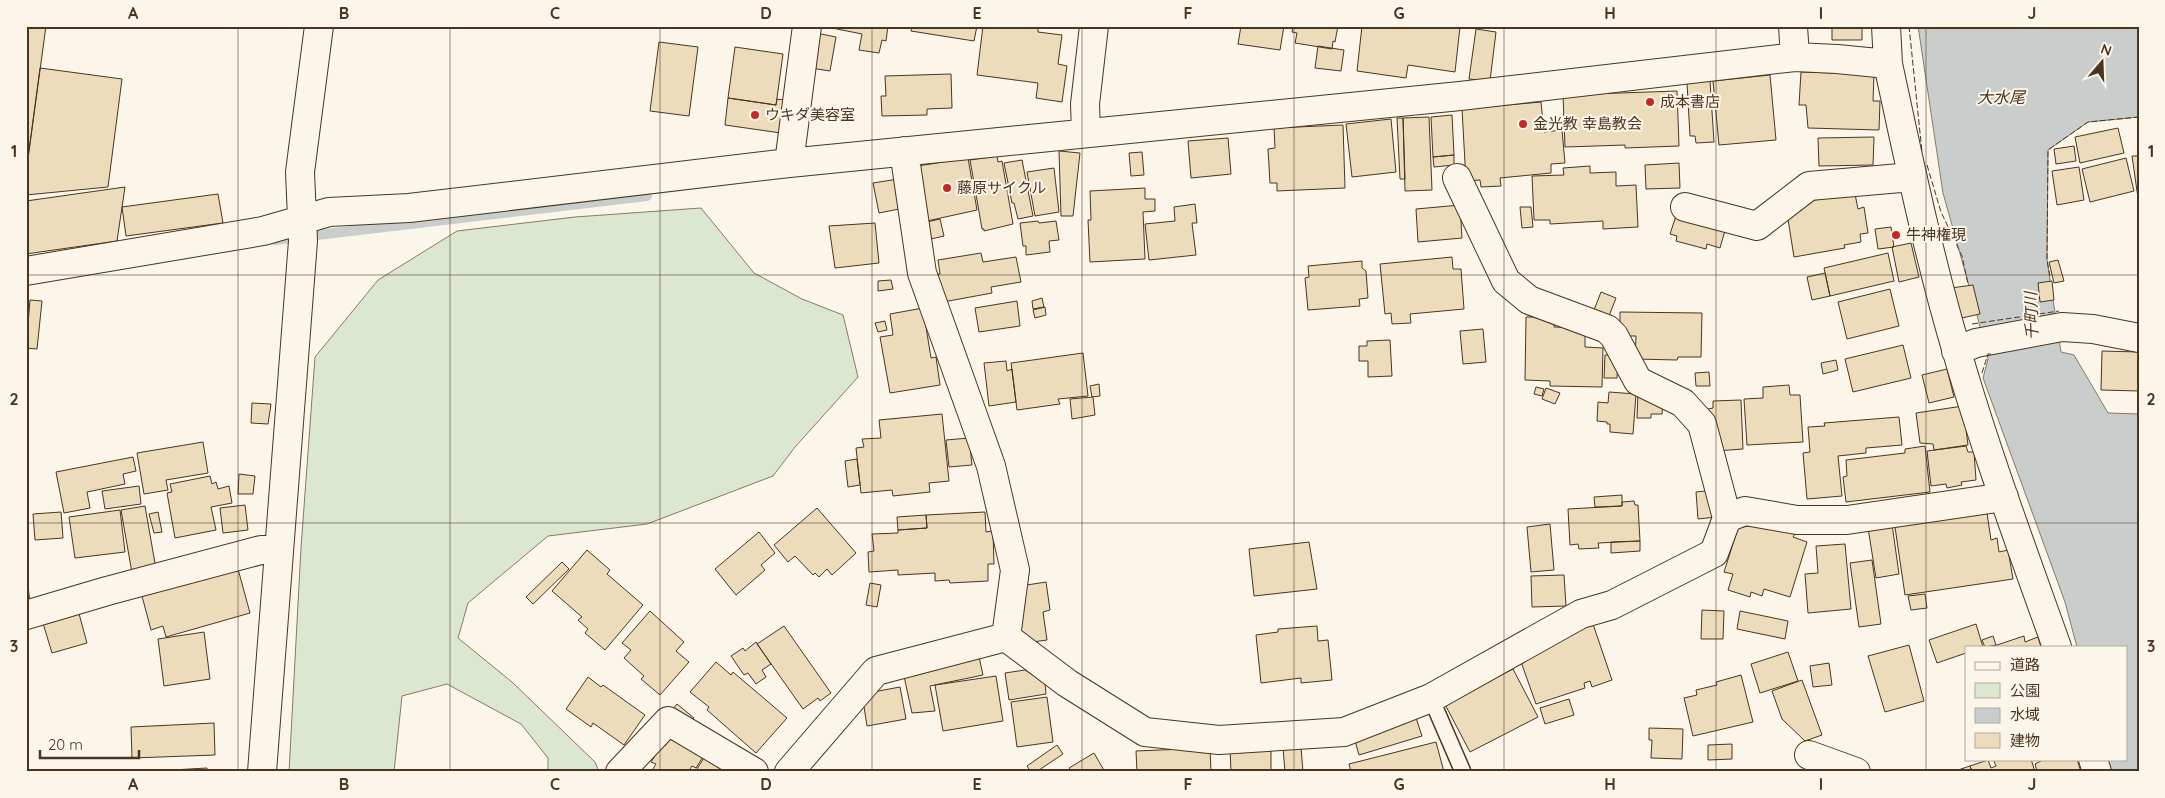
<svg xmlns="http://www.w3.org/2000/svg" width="2165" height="798" viewBox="0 0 2165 798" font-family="Quicksand,'Noto Sans JP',sans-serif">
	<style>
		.green { fill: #dce7d0; stroke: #887966 }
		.water { fill: #c9cecd; stroke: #887966 }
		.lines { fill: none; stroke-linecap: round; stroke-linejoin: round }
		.stream { stroke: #c9cecd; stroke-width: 10 }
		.building { fill: #ecdcbc; stroke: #4a3520 }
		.service-casing { stroke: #4a3520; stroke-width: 18 }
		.minor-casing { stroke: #4a3520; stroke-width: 30 }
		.service { stroke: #fbf6e9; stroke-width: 15 }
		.minor { stroke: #fbf6e9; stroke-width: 28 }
		.fence { stroke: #4a3520; stroke-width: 1; stroke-dasharray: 6 2.5; stroke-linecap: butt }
		.grid { fill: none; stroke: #4a3520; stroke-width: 1; stroke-opacity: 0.55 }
		.poi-dot { fill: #c62828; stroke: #fbf6e9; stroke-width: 2 }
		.labels { text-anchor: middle; stroke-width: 4; stroke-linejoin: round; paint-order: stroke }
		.poi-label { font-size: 15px; fill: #4a3520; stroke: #fbf6e9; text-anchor: start }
		.water-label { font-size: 16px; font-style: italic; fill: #4a3520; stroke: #fbf6e9 }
		.neatline { fill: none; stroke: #4a3520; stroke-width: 2 }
		.grid-label { font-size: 16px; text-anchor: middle; font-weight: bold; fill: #4a3520 }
	</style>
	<rect width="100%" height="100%" fill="#fbf6e9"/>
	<path class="green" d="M701 208 754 273 802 299 843 315 858 377 795 447 773 476 647 524 548 536 468 603 458 638 512 682 595 762 599 772H548V758L521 724 447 684 402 696 394 772H289L301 548 315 357 378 280 457 231 575 217Z"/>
	<path class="water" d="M1918 26H2139V117L2088 122 2048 150 2047 260 2061 352 2074 355 2108 413 2139 414V772H2111L2108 759H2126V647H2077L2065 602 1983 378 1988 359 1975 307 1943 193Z"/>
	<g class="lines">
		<path class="stream" d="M275 240 647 196"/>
	</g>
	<path class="building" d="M26 26H46L26 173Z
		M822 26H888L886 41 882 40 879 53 859 50 862 34Z
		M912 26H977L974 41 911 31Z
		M983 26H1038V32L1062 35 1058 64 1067 66 1062 102 1036 98 1038 83 977 75Z
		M1241 26H1284L1280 50 1238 44Z
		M1293 26H1338L1335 42 1333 41 1332 49 1295 43 1297 33 1292 32Z
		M1362 26 1460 27 1455 72 1408 65 1406 78 1357 71Z
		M1832 26H1862V40H1832Z
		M1476 29 1496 32 1490 81 1469 79Z
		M816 33 836 37 830 71 811 68Z
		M659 42 698 47 689 116 650 111Z
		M1318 46 1344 50 1341 71 1315 68Z
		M735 47 783 54 776 105 728 98Z
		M40 68 122 79 108 187 26 195V173Z
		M1801 72 1874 74 1873 101H1880L1879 130 1808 128 1806 105H1799Z
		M951 74 952 108 927 109V115L882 116 881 96H886L885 76Z
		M1770 75 1776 140 1719 145 1713 81Z
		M1710 81 1714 142 1696 143 1695 136H1690L1687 83Z
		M1677 91 1679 146 1625 148V145L1565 147 1563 95Z
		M728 98 776 105 777 99 785 100 781 133 725 125Z
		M1541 102 1544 132 1562 130 1565 163 1551 164V173L1500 178 1501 186 1481 187 1480 180 1466 181 1462 109Z
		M1452 115 1454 155 1433 157 1431 117Z
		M1429 117 1432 190 1405 191 1403 118Z
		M1397 118H1403L1405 179H1400Z
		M1391 119 1396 172 1352 177 1346 124Z
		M1343 125 1345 188 1277 191V183H1270L1268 149 1275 148 1274 128Z
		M2118 128 2124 153 2080 163 2075 137Z
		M1874 137 1873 165 1819 166 1818 138Z
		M1228 138 1231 174 1191 178 1188 141Z
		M2074 146 2076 161 2056 164 2054 149Z
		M1059 151 1080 153 1073 216H1061Z
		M1142 152 1144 175 1131 176 1129 153Z
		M1454 155V165L1434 167 1433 157Z
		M997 156 998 162 1002 161 1013 224 984 231V229H982L970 160Z
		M2132 156H2139V205Z
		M968 158 977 210 927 221 918 166Z
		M2126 158 2134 191 2090 202 2082 169Z
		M1022 160 1033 216 1018 219 1014 203H1012L1004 163Z
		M1679 163 1680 188 1646 189 1645 165Z
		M1590 166V173L1616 172V186L1636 185 1638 227 1603 229V221L1550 224V220H1534L1532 176 1564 175 1563 168Z
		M2079 167 2084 200 2057 205 2052 171Z
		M1054 168 1059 212 1035 216 1027 172Z
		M898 179 904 208 879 213 873 183Z
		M125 187 117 241 26 254V201Z
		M1145 188V199H1155V211L1143 212 1145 259 1090 262 1088 220H1091L1090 191Z
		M218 194 223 223 126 236 122 207Z
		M1855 194 1858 209 1864 207 1868 233 1860 234 1861 242 1844 245 1845 248 1794 257 1787 213 1802 210 1801 202Z
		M1195 204 1197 223H1192L1196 255 1149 260 1145 224 1175 221 1174 207Z
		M1460 205 1462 238 1418 242 1416 209Z
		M1520 207H1531L1533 227 1522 228Z
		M1677 213 1726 227 1720 248 1707 244 1706 249 1676 241 1677 236 1670 234Z
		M940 219 944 236 931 239 927 222Z
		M1038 221 1039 223 1056 221 1059 240 1049 241 1050 252 1026 255V246H1023L1020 223Z
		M875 223 879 263 835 268 829 226Z
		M1891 227 1894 247 1878 249 1875 229Z
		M1911 243 1919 277 1899 282 1892 247Z
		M981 253 983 262 1016 257 1021 282 991 287 992 293 943 302 938 274H940L938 260Z
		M1888 253 1894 281 1830 296 1824 268Z
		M1452 257 1453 269H1461L1464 309 1410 314 1411 323 1392 324 1391 313 1385 314 1380 264Z
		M2058 260 2064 281 2054 283 2049 262Z
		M1362 261V268L1366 271 1368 298 1359 299 1360 306 1308 310 1305 278 1309 277 1308 266Z
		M1825 273 1830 296 1812 300 1807 277Z
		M891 280 893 289 878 291V281Z
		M2052 281 2054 300 2040 302 2038 283Z
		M1973 285 1980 314 1957 319 1951 288Z
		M1890 289 1899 326 1847 339 1838 302Z
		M1601 292 1616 298 1609 316 1594 310Z
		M1042 298 1044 307 1033 309 1032 301Z
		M30 300 42 301 37 349 26 348Z
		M1017 301 1020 326 979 332 975 308Z
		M1045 307 1046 315 1035 318 1033 310Z
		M923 308 931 358 936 357 940 385 890 393 880 337 893 335 890 314Z
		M1620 312 1702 313 1701 357H1678L1677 360 1635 359 1636 336H1620Z
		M1526 317H1554V327L1585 328V347L1603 348 1602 387 1550 386V381L1525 380Z
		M885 321 887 330 878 332 875 323Z
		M1483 329 1486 362 1463 364 1460 331Z
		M1390 340 1392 376 1368 377V361H1359V346H1367V341Z
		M1903 345 1911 378 1853 392 1845 359Z
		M2102 351 2139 352V391L2101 390Z
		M1083 353 1088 396 1058 399 1060 404 1017 410 1011 363Z
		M1605 355H1618L1617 378H1604Z
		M1836 360 1838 370 1823 374 1821 363Z
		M1006 361 1007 371 1012 369 1016 402 989 406 984 363Z
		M1947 369 1954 397 1929 403 1922 375Z
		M1709 372 1710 386H1696L1695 373Z
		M1099 384 1100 396 1092 397 1090 386Z
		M1789 385 1790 395H1800L1803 442 1747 445 1744 399 1763 398V387Z
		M1536 387 1544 389 1542 396 1534 394Z
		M1546 388 1560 393 1555 404 1542 399Z
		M1609 392 1636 394 1633 434 1610 432V424H1607V422L1597 421 1598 402 1608 403Z
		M1638 392 1663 402 1662 414H1651V418H1637Z
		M1093 397 1095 415 1072 419 1070 399Z
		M1741 400 1743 449 1716 451 1708 422V409L1713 408V401Z
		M252 403 271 404 268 424 251 423Z
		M1963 406 1968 445 1934 450 1933 444 1920 443 1916 413Z
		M942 414 949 481 929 483 930 492 893 496 892 490 861 493 856 448 864 447 862 439 881 438 879 420Z
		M1899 417 1902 445 1866 448V453L1838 456 1842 496 1807 499 1803 453 1810 452 1808 427 1825 426 1824 423Z
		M969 438 972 465 949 467 946 440Z
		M203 442 208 473 166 480 168 490 144 494 137 453Z
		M1925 446 1930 492 1846 502 1843 477 1847 476 1846 460 1905 453V449Z
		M1966 446 1968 452H1974L1976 480 1961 482 1962 485 1947 488 1946 484 1931 486 1927 451Z
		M133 457 136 471 123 474 125 484 87 492 90 508 64 513 56 472Z
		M857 459 860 485 848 487 845 461Z
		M239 474 255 476 253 494H238Z
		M210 476 212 484 216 482 218 489 229 486 232 503 211 507 216 530 175 538 167 493 172 492 170 484Z
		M139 486 141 504 105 509 102 491Z
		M1714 490 1716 517 1698 519 1696 492Z
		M1622 495V506L1595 507 1594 497Z
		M1634 501 1635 505H1638L1640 541 1598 543 1599 548 1579 549 1578 544 1570 545 1568 509 1622 506V502Z
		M245 505 248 530 223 533 220 508Z
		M145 506 156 569 132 573 121 510Z
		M817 508 856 553 832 575 827 569 819 577 815 573 813 575 795 556 788 562 774 545Z
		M120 510 125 552 75 558 69 517Z
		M61 512 63 538 35 540 33 514Z
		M158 512 162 532 154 533 149 514Z
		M985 512 986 532 993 531 994 564H988V581L950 583 949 580 935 581V573L898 575V570L869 572 868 552 874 551 872 534 898 533V530L927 528 926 515Z
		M1987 513 1991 540 1997 538 1999 552 2008 550 2013 579 1905 595 1895 527Z
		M926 515 927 528 898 530 897 517Z
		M1550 524 1554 570 1531 572 1527 527Z
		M1758 524 1795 534 1793 537 1807 542 1790 597 1764 589 1762 596 1751 592 1750 597 1728 590 1733 574 1724 572 1738 528Z
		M1892 524 1899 574 1876 578 1868 528Z
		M759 532 775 553 761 565 765 570 736 595 715 569Z
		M1640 541V551L1611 553V542Z
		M1309 542 1317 589 1254 596 1249 549Z
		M1845 544 1851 609 1808 613 1805 574 1818 573 1816 546Z
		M587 550 610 570 607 574 643 605 605 650 585 633 588 629 578 620 582 617 552 591Z
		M1872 560 1881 624 1859 627 1850 563Z
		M562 562 569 569 533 604 526 597Z
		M26 566 30 604H26Z
		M238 569 250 613 166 637 163 626 151 630 142 596Z
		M1564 575 1566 606 1532 607 1531 576Z
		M1046 582 1050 610 1043 612 1047 640 1018 644 1014 587Z
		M870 583 881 585 877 607 866 605Z
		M1925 594 1927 608 1911 610 1908 596Z
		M78 610 87 643 52 653 42 620Z
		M1702 610 1724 611 1723 639H1701Z
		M650 611 684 642 676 651 689 662 660 695 641 679 644 676 624 658 631 650 622 643Z
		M1740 611 1788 621 1785 639 1737 629Z
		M1593 624 1612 680 1592 687 1590 681 1584 683 1585 688 1536 704 1520 659 1544 651 1541 642Z
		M1976 624 1983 647H1966V653L1937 663 1929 640Z
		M784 626 831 693 820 701 818 698 803 709 757 644Z
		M1317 626 1318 641 1328 640 1332 680 1301 683V678L1261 683 1256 635 1278 632V629Z
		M204 632 210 679 164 686 158 639Z
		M1993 636 1996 645 1985 647 1982 640Z
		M2024 636 2025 642 2038 637 2041 647H1991Z
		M756 642 771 664 762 670 766 677 756 684 748 673 744 675 731 656 743 648 745 651Z
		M1909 645 1924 701 1885 712 1868 656Z
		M978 652 983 675 930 686 935 711 912 713 902 667Z
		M1788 652 1798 681 1760 693 1751 664Z
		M716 662 731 675 733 672 787 718 756 753 707 710 709 707 690 692Z
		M1829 663 1832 685 1813 687 1810 666Z
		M1490 667 1499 676 1513 669 1538 717 1470 752 1439 693Z
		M1025 670 1045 683 1046 694 1009 700 1005 673Z
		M1741 675 1753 722 1693 736 1684 698 1697 695 1696 690 1717 685 1716 682Z
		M996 676 1003 721 943 731 935 685Z
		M588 677 601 687 603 685 645 715 624 745 593 723 591 727 566 709Z
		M1802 680 1822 735 1805 741 1782 719 1772 691Z
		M900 687 906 719 867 726 862 694Z
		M1047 697 1053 742 1017 747 1011 702Z
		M1569 699 1574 715 1545 724 1540 708Z
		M677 704 694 718 689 724 672 710Z
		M1414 712 1422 736 1359 755 1352 730Z
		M214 723 215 755 132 758 131 727Z
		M1649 728 1683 729 1682 759 1651 758 1652 740H1649Z
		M674 732 706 752 696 768 692 766 688 772H651L656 764 651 762 663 744 665 746Z
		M1436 742 1444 772H1351L1349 764Z
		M1732 744V759L1708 760V745Z
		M1057 745 1063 754 1036 772H1031L1027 766Z
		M1271 746V772H1231L1230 747Z
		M1301 747 1303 772H1285L1283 748Z
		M1210 748 1211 772H1137L1136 751Z
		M709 750 743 772H695Z
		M1094 753 1105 772H1069L1071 771 1069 768Z
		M1993 759H2031L2035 772H1972L1970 766 1988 760 1991 768 1996 766Z
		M2045 759H2077L2081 772 2037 771 2035 764Z
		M1970 766 1972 772H1956L1955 771Z
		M207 768V772H172V770Z"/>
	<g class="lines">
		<g class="service-casing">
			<path id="service" d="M1431 698 1463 772"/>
		</g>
		<g class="minor-casing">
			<path id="minor" d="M1793 26 1795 57
				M1886 26 1888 64
				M1086 132 1085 104 1094 26
				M904 151 922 273 991 466 1015 570 1006 637 1067 683 1145 732 1219 740 1344 732 1431 698 1581 614 1612 605 1714 553 1727 518 1745 511 1797 520H1847L2004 497
				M789 163 807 26
				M1457 178 1506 281 1529 300 1607 329 1614 336 1638 381 1683 403 1702 424 1727 518
				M1685 207 1757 226 1809 186 1912 177
				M26 271 263 231 329 212 409 208 789 163 1460 96 1795 57 1837 59 1888 64C1909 161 1929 258 1957 352 1986 452 2022 549 2057 647
				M1956 351 1976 343 2062 327 2093 329 2139 338
				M26 615 107 591 261 550H278
				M1809 755 1856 772
				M2093 759 2097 772
				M262 772 303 241 300 172 319 26
				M620 772 668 721 754 772
				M789 772 876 671 1006 637"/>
		</g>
		<use href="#service" class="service"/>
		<use href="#minor" class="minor"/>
		<path class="fence" d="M1909 26 1922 152
			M1927 165 1941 212 1962 256 1968 284
			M2050 276 2047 260 2048 150 2088 122 2139 117
			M1972 324 2059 311
			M1982 373 1988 354H1991"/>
	</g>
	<path class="grid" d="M238 26V772M450 26V772M660 26V772M872 26V772M1082 26V772M1294 26V772M1504 26V772M1716 26V772M1926 26V772M26 275H2139M26 523H2139"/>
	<g class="poi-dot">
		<circle cx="1650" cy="102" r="5"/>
		<circle cx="755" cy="115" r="5"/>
		<circle cx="1523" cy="124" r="5"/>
		<circle cx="947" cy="188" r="5"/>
		<circle cx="1896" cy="235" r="5"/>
	</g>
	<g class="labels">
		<g class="poi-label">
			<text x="1660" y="107">成本書店</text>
			<text x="765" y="120">ウキダ美容室</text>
			<text x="1533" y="129">金光教 幸島教会</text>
			<text x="957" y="193">藤原サイクル</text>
			<text x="1906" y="240">牛神権現</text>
		</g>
		<g class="water-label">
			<text x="2001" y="103">大水尾</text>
			<text transform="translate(2031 316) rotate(-92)" y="6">千町川</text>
		</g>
	</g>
	<rect width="2165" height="798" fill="none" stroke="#fbf6e9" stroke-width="55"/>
	<rect x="1965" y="646" width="162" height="115" fill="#fbf6e9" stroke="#b4a999"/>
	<rect x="1975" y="662" width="25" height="8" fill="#fbf6e9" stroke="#b4a999"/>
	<text x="2010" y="670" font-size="15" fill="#4a3520">道路</text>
	<rect x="1975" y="683" width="25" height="15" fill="#dce7d0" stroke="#b4a999"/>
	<text x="2010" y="696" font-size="15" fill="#4a3520">公園</text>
	<rect x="1975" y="708" width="25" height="15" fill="#c9cecd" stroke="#b4a999"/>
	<text x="2010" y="720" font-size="15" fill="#4a3520">水域</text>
	<rect x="1975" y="733" width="25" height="15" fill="#ecdcbc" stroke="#b4a999"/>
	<text x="2010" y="746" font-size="15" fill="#4a3520">建物</text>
	<g transform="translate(2102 62) rotate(19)" stroke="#fbf6e9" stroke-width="4" paint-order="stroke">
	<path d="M0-4L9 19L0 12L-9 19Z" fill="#4a3520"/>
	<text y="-8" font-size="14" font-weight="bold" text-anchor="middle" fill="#4a3520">N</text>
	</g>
	<path d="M40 750v8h99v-8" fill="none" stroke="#4a3520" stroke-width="2.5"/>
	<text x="48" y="750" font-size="15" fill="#4a3520" stroke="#fbf6e9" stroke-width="4" paint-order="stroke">20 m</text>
	<rect x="28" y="28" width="2110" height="742" class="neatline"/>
	<g class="grid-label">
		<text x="133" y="19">A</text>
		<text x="344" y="19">B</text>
		<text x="555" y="19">C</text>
		<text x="766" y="19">D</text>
		<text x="977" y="19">E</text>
		<text x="1188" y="19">F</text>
		<text x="1399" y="19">G</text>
		<text x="1610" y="19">H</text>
		<text x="1821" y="19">I</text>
		<text x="2032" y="19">J</text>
		<text x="14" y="157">1</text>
		<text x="2151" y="157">1</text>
		<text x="14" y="405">2</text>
		<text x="2151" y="405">2</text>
		<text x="14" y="652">3</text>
		<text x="2151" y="652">3</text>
		<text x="133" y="790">A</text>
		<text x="344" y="790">B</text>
		<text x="555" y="790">C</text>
		<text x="766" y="790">D</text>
		<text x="977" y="790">E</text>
		<text x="1188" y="790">F</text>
		<text x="1399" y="790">G</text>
		<text x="1610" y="790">H</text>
		<text x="1821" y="790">I</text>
		<text x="2032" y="790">J</text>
	</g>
</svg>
